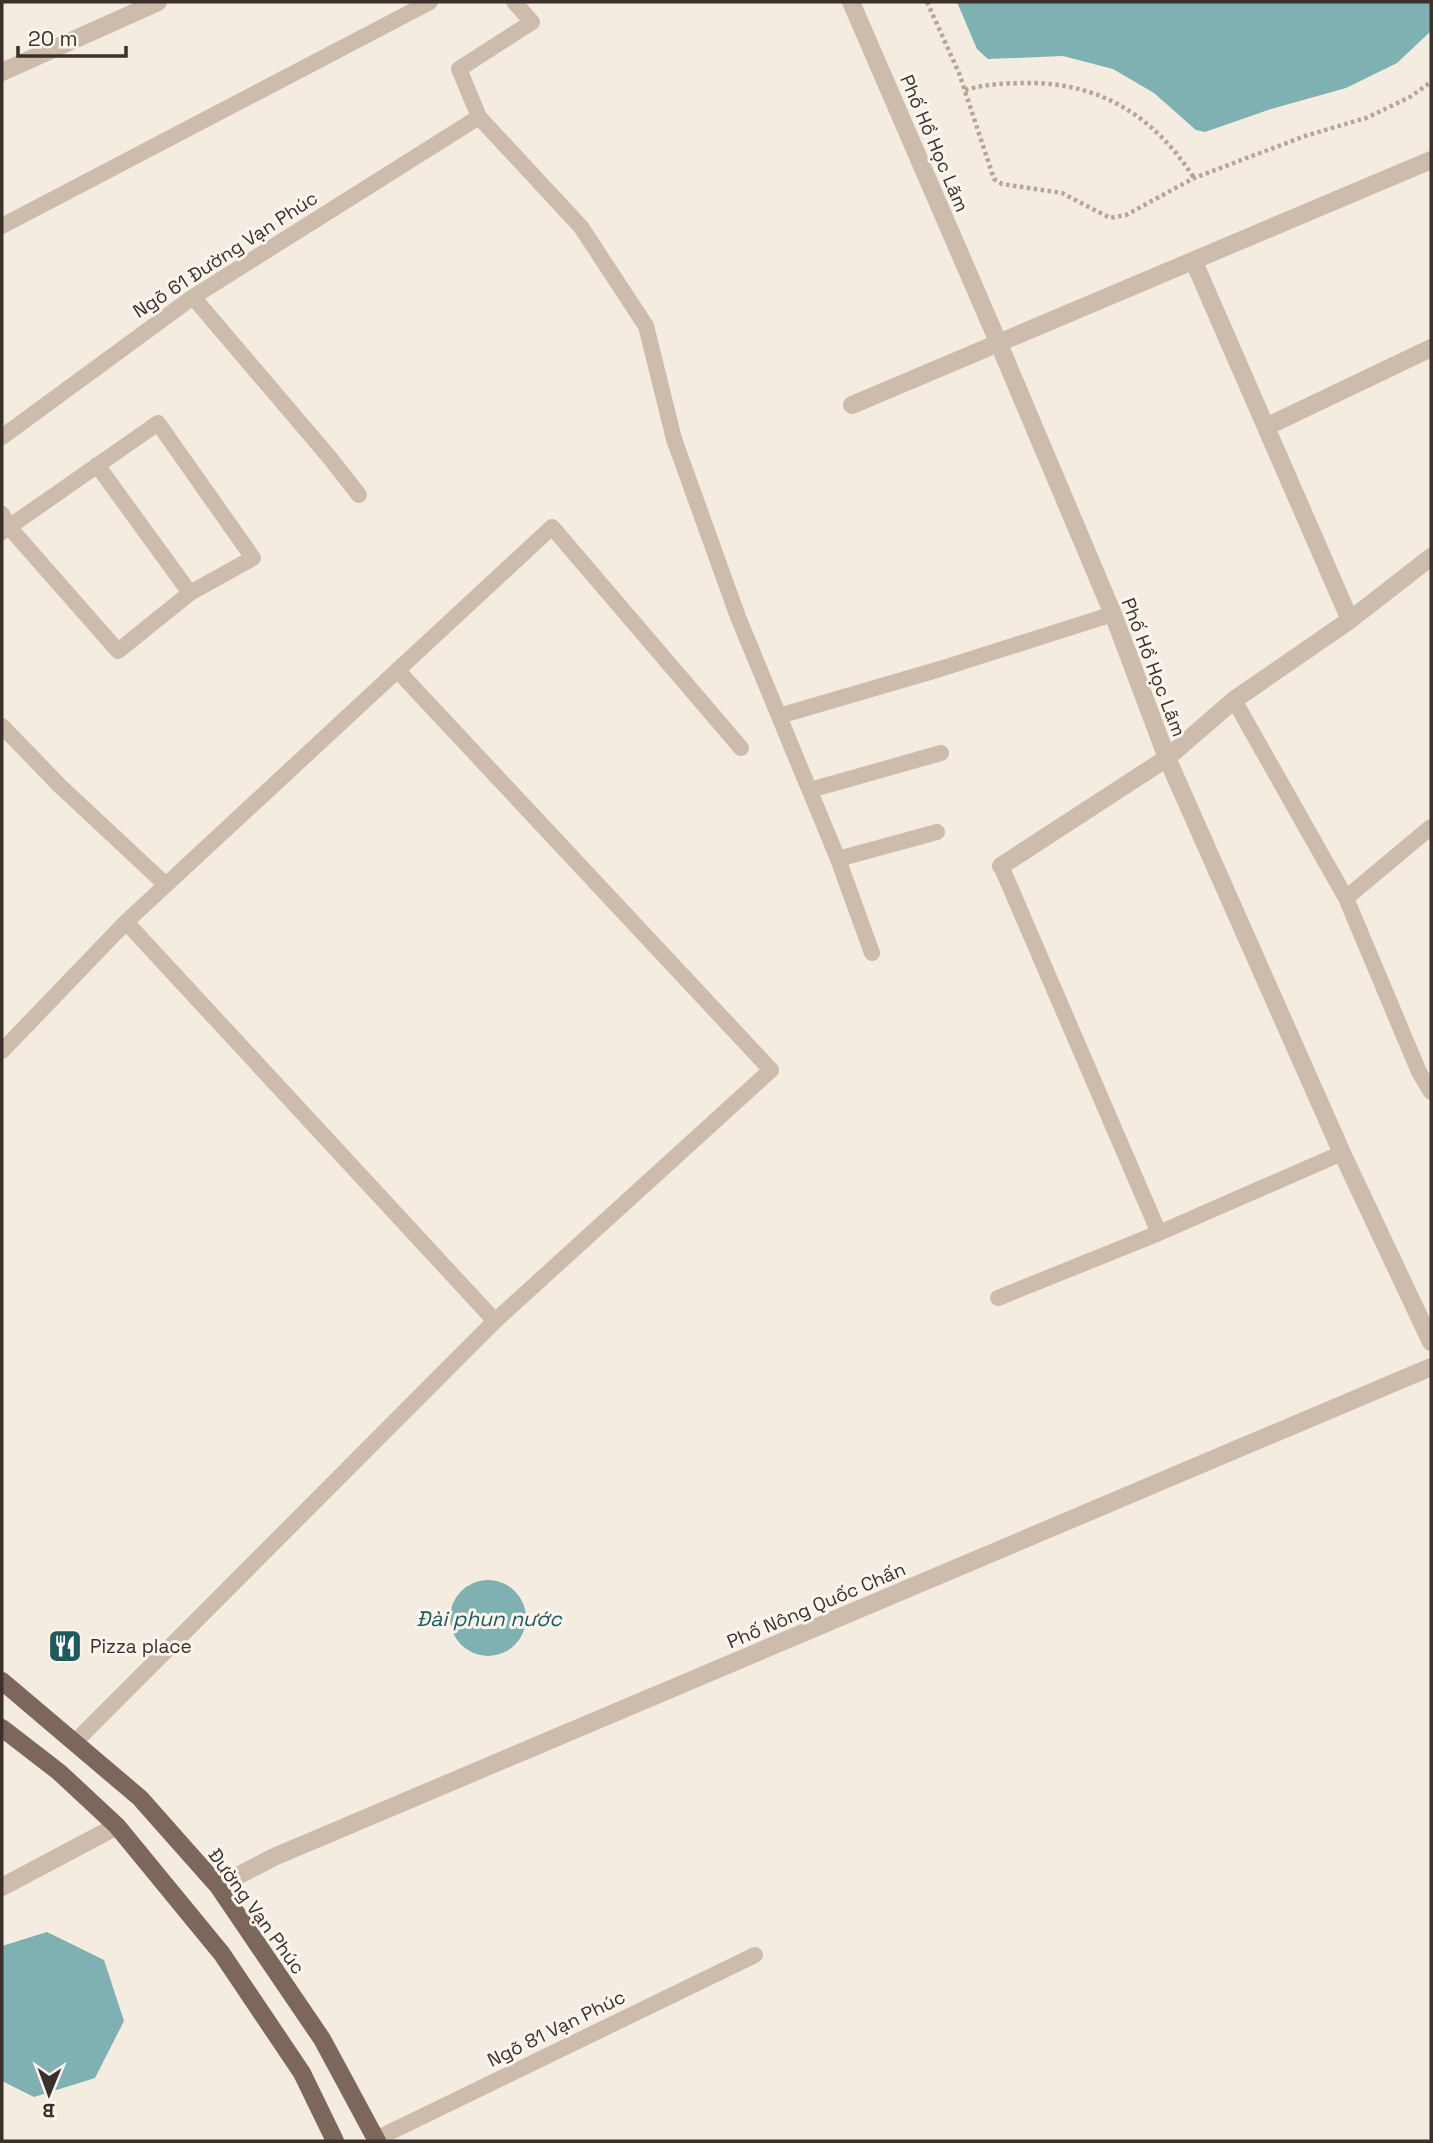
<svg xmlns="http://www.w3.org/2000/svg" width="1433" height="2143" viewBox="0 0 1433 2143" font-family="'Space Grotesk',sans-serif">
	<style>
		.water { fill: #7fb0b2 }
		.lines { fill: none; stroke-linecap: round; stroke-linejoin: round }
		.path { stroke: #b9a596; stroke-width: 4.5; stroke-dasharray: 3.5 3.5; stroke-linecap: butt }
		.lane { stroke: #cdbbac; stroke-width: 16 }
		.street { stroke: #cdbbac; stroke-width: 18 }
		.primary { stroke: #7d675c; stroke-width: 18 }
		.labels { text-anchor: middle; stroke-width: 6; stroke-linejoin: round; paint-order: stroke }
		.street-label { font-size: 19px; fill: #3b302b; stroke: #fbf5ee }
		.poi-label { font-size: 19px; fill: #3b302b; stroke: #fbf5ee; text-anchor: start }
		.water-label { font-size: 21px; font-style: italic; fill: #1f5a5e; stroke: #fbf5ee }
	</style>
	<rect width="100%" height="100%" fill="#f4ebe1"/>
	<path class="water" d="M957 2H1431V31L1397 63 1346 88 1271 109 1205 132 1196 130 1154 93 1113 69 1063 56 988 59 977 49Z
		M450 1618a38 38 0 1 1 76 0a38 38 0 1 1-76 0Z
		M47 1932 104 1960 124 2021 95 2078 34 2097 2 2081V1946Z"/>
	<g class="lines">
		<path class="path" d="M927 2 959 73 994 179 1002 184 1062 193 1110 218 1126 215 1194 178 1305 136 1366 118 1410 97 1431 82
			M965 90C986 84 1007 83 1029 83 1101 83 1155 117 1194 178"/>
		<path class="lane" d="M514 2 532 22 459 69 479 117 581 227 646 326 674 439 738 617 838 859 872 953
			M2 226 430 2
			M193 297 330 458 359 495
			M2 437 193 297 479 117
			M97 465 190 593
			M2 514 9 527 118 651 190 593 253 558 158 423 9 527 2 532
			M1234 700 1346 898 1419 1072 1431 1092
			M779 716 940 669 1113 614
			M2 726 60 786 166 885
			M810 790 941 753
			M838 859 937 832
			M1001 866 1159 1233
			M1346 898 1431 827
			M126 922 495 1321 771 1070 397 670
			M2 1051 126 922 552 527 741 748
			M998 1298 1159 1233 1342 1153
			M75 1742 495 1321
			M376 2139 755 1955"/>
		<path class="street" d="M851 2 999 344 1113 614 1167 758 1342 1153 1431 1342
			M2 72 158 2
			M1194 262 1350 620
			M852 405 1431 160
			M1266 427 1431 348
			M1001 866 1167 758 1234 700 1350 620 1431 557
			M218 1886 274 1857 1431 1367
			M2 1887 117 1826"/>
		<path class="primary" d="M2 1681 140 1798 218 1886 322 2039 377 2141
			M2 1728 59 1772 117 1826 222 1954 302 2073 335 2141"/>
	</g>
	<defs>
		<g id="restaurant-square" transform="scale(1.75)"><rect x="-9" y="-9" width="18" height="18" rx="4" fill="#1f5a5e" stroke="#fbf5ee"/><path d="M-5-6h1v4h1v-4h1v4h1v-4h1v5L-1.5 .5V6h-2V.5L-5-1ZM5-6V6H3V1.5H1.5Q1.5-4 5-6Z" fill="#fff"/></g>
	</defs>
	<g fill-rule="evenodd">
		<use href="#restaurant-square" x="65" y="1646"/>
	</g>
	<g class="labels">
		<g class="street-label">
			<text transform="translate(935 143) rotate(67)" y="7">Phố Hồ Học Lãm</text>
			<text transform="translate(225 254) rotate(-33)" y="7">Ngõ 61 Đường Vạn Phúc</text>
			<text transform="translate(1154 667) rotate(69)" y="7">Phố Hồ Học Lãm</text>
			<text transform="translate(816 1605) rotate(-23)" y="7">Phố Nông Quốc Chấn</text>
			<text transform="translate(257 1911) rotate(54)" y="7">Đường Vạn Phúc</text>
			<text transform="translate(556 2028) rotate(-26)" y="7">Ngõ 81 Vạn Phúc</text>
		</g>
		<g class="poi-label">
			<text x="90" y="1653">Pizza place</text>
		</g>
		<g class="water-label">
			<text x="489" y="1626">Đài phun nước</text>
		</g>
	</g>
	<rect width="1433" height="2143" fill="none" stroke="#3b302b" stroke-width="7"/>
	<g transform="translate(49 2094) rotate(181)" stroke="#fbf5ee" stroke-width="5" paint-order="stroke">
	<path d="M0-5L12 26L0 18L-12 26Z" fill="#3b302b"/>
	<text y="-10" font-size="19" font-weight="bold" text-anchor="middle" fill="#3b302b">B</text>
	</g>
	<path d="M18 46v10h108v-10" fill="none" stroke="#3b302b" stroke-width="3.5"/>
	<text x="28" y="46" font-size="21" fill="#3b302b" stroke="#fbf5ee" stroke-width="5" paint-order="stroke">20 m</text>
</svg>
